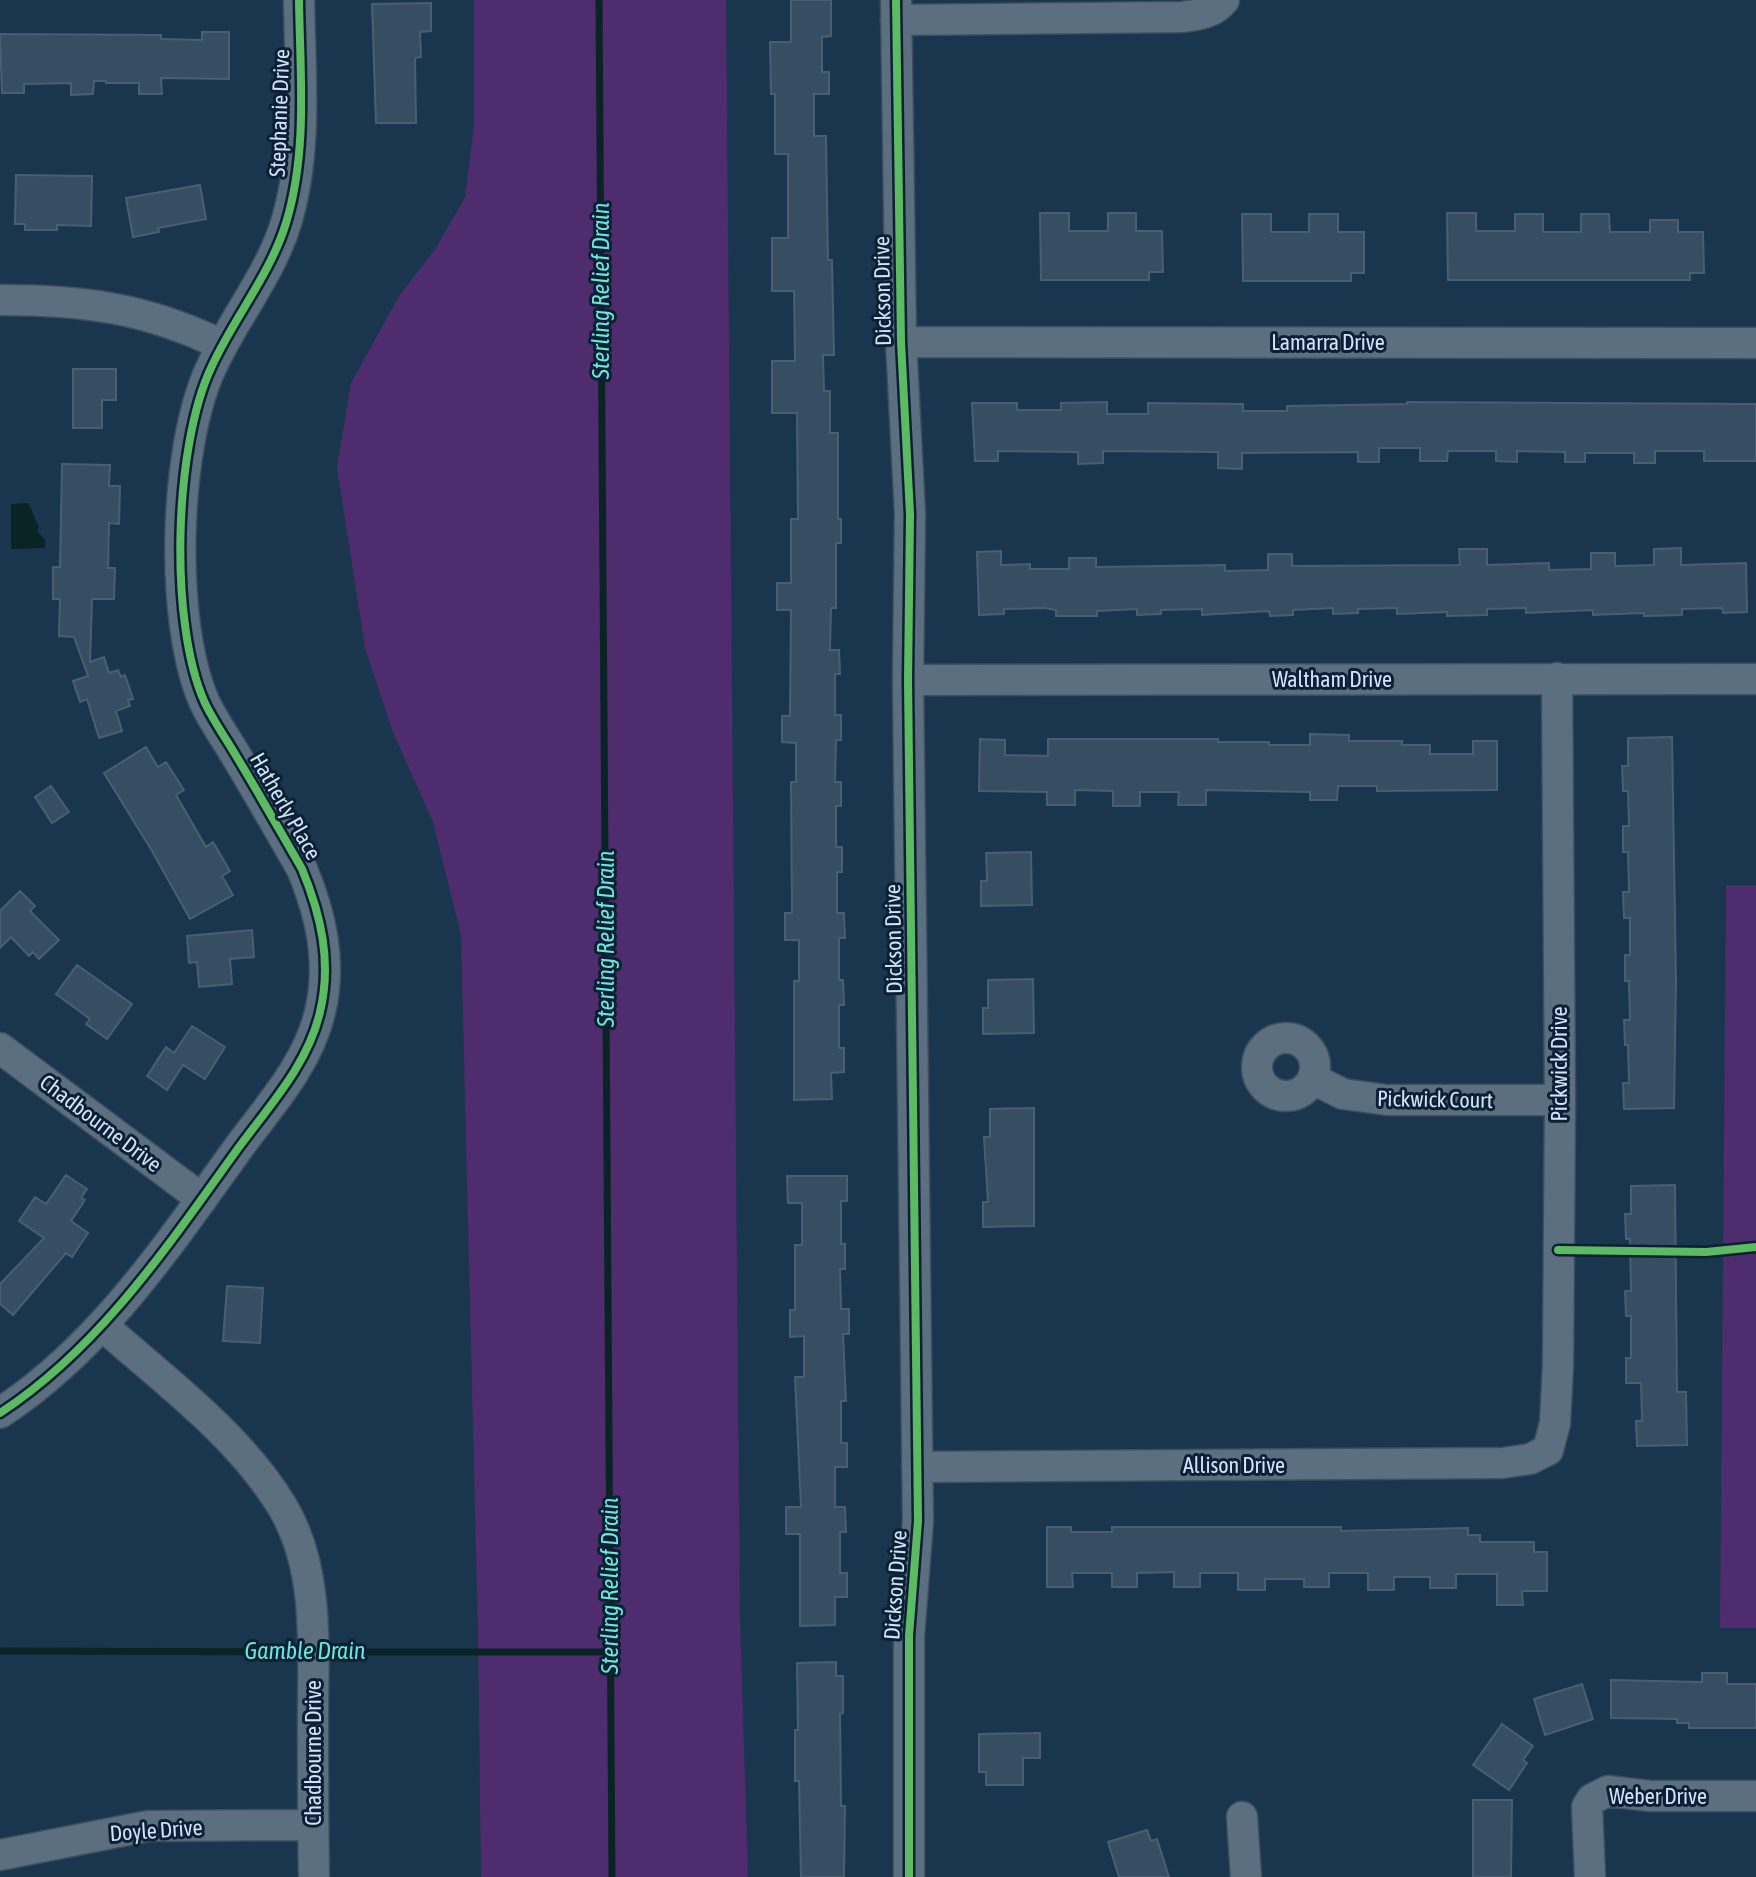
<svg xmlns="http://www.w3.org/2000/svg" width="1756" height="1877" viewBox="0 0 1756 1877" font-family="'Asap Condensed',sans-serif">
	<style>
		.green { fill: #4e2c6e }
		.water { fill: #0a2425 }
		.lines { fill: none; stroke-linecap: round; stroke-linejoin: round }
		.stream { stroke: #0a2425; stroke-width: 7 }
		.building { fill: #374e62; stroke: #485f72; stroke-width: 2 }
		.minor-casing { stroke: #3d4e5f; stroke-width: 33 }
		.minor { stroke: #5c6f81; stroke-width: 30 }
		.cycleway-casing { stroke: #0c2033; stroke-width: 13 }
		.cycleway { stroke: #5cba63; stroke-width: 8 }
		.labels { text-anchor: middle; stroke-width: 6; stroke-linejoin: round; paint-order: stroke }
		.street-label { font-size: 22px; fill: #d0e4f9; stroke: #0c2033 }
		.water-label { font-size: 24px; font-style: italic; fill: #6ae6dd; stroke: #0c2033 }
	</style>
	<rect width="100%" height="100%" fill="#19364e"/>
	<path class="green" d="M474 0H726L740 1621 748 1877H481L478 1632 461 935 433 822 393 732 365 648 337 467 351 383 399 296 436 248 465 197 474 126Z
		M1726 885H1756V1628H1720Z"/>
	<path class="water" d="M28 503C33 511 34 519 39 526L37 531 45 540V548L11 549V504Z"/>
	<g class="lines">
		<path class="stream" d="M599 0 612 1877
			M0 1651 304 1652
			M321 1652H611"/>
	</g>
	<path class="building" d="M791 0H831V36L822 37V72H829V94H814V136H826L828 260H832L834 355H823L824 391H830V433H838V519H841V543H836V608H831L830 650H839L840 674H835V715H841V740H836L835 782H841V806H836V847H842V872H837V913H844L845 938H839V980H843L844 1005H839V1048H844V1072L831 1073 832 1099 794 1100V981H799V940H785V913H792L791 782H796V743L782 742V716H790L791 610H777V583H791V519H798L797 413H772V361H795L794 291H772V238H788V154H775V94H771L770 42H791Z
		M431 3V31L420 32 421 57 415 58 416 123H376L372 4Z
		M202 32H229V79L161 78 162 94H139V83H106V81H94L93 94 71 95V83L24 84V93H2L0 34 161 35V39L202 40Z
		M16 175 92 176 91 226 57 225V230H25V224H15Z
		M200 185 206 219 158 228 159 232 133 237 126 198Z
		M1040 213H1069V231H1108V213H1136V231H1162L1163 272H1149V280H1041Z
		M1447 213H1476V231H1515V214H1543V232H1581V214H1609L1610 232H1650V220H1678V232H1703L1704 273H1690V280H1448Z
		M1242 214H1271V232H1309V214H1338V232H1364V273H1351V281H1243Z
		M73 369H116V400H102V428H73Z
		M1107 402V414H1148V403L1243 404V411H1287V406L1407 404V402L1756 404V461H1704V451H1655V463H1634V453H1585V462H1565V452L1517 451V462L1496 461V451H1448L1447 461H1420V448H1379V462H1358V452L1242 453V469L1218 468V452L1103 451V463L1078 464V452L998 451V461H975L972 403H1017V410H1061V403Z
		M62 464 110 465 109 486H120L119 524 109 523 108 568H115L114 599H92L90 662 104 657 109 673 118 670 121 677 125 675 133 699 128 700 130 706 116 711 122 731 99 738 87 699 80 702 73 681 88 676 74 637 59 636 60 599H53V567H60Z
		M1681 548V565L1746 563 1747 612 1723 613 1722 608 1682 609V615L1644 616V613L1593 615V610L1526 613V608L1487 609V615L1447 616V612L1397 614V608L1358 609V613L1333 614V608L1293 610V615L1270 616 1269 611 1202 615V609L1161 610V614L1137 615V609L1097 611V616H1056V610L1044 608 1004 609V614L979 615 977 552 1001 551V565L1030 564V569H1069V558H1096V567L1225 565V571L1268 570V554H1292V566L1460 565 1459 549H1487V565L1549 563V570L1591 569V553H1615V566L1654 565V549Z
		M1310 734 1349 735V741H1402V745H1430V754H1473V741H1497V790L1377 791V786H1338L1337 800H1310V792L1206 790V805H1178L1179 792H1140V806H1113V791L1075 790V805H1047V792L979 791 980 739 1005 740V755L1048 756V739H1218V742H1269V745H1310Z
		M1672 737 1676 980 1674 1108 1624 1109 1623 1083H1629L1628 1045H1625L1624 1020H1630L1629 981H1625V955H1630V918H1624L1623 892H1629L1628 852H1623V826H1629L1628 791H1623L1622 766H1628V738Z
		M146 747 158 767 166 762 184 790 176 795 206 847 213 842 230 871 222 876 233 895 190 919 152 851 104 773Z
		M51 786 69 812 52 823 35 797Z
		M1031 852 1032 905 981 906V881H987L986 853Z
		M20 891 35 906 30 911 59 940 39 959 33 952 29 956 11 937 0 948V911Z
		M252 930 254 957 230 959 232 984 199 987 197 962 189 963 187 936Z
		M77 965 132 1004 107 1039 86 1024 90 1019 56 994Z
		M1033 979 1034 1033 983 1034V1008H988V980Z
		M192 1026 225 1047 205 1079 183 1065 167 1090 147 1076 166 1047 174 1053Z
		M1034 1108V1226L983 1227V1202H988L984 1137H990V1109Z
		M66 1175 87 1189 81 1198 85 1200 71 1221 88 1233 72 1257 66 1253 13 1315 0 1304V1284L44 1238 19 1221 35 1197 46 1204Z
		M787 1176H847V1201H841V1244H845V1269H840L841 1309H849V1334H843L846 1401H841V1443H847V1467H835V1507H845L846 1532H840V1573H847V1597H835V1625L800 1626V1534H786V1507H801L795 1377H804V1336L790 1337V1310H795V1245H802V1203H788Z
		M1675 1185 1677 1392H1686L1687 1445 1637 1446 1636 1421H1642L1641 1383H1626V1358H1631V1316H1626L1625 1291H1631L1630 1239H1626L1625 1214H1631V1186Z
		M227 1286 263 1288 260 1343 223 1341Z
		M1047 1527H1071V1532H1112V1527H1341V1531L1468 1528V1535H1480V1542H1534V1552H1547V1591H1522L1523 1605H1497V1574H1456V1588H1430V1577H1394V1590H1368V1573H1329V1587H1304V1579H1265V1590H1238V1573H1200V1587H1174V1572L1137 1573V1587H1112V1573H1072L1073 1587H1047Z
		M836 1662V1676H843V1713L840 1714 841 1806H845L844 1877H801L799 1781H795V1730H798L797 1663Z
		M1702 1673H1727V1684H1756V1728H1689V1723H1677V1719L1611 1718V1680L1702 1682Z
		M1582 1684 1593 1719 1545 1735 1534 1699Z
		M1502 1724 1533 1746 1523 1760 1527 1763 1509 1790 1473 1765Z
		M1040 1733V1758H1023V1785H986V1772H979V1734Z
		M1473 1800H1512L1511 1877H1473Z
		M1147 1830 1151 1841 1157 1839 1169 1877H1119L1108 1842Z"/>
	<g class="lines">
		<g class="minor-casing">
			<path id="minor" d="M896 0 901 342 910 514 908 680 918 1521 909 1636V1877
				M896 20 1182 17C1198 15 1214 13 1224 0
				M0 300C84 300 146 308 222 345
				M901 342 1756 343
				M908 680 1756 679
				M1257 1067a29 29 0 1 1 58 0a29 29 0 1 1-58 0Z
				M0 1048 202 1199
				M1313 1079 1343 1094 1387 1100H1560
				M103 1326C165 1381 238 1434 282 1506 320 1569 313 1648 313 1719 313 1772 313 1824 314 1877
				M0 1413C101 1347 169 1244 239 1147 270 1105 308 1064 320 1012 332 962 321 915 302 869 280 831 258 792 235 754 225 737 212 719 204 701 169 621 174 447 211 368 233 319 270 275 286 223 308 151 300 74 299 0
				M917 1467 1503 1463 1530 1459 1548 1450 1555 1423 1558 1365 1560 1100 1557 678
				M1242 1817 1246 1877
				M0 1855 148 1826 313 1825
				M1590 1877 1587 1807 1592 1799 1608 1791 1650 1796H1756"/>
		</g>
		<use href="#minor" class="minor"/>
		<g class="cycleway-casing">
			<path id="cycleway" d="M896 0 901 342 910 514 908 680 918 1521 909 1636V1877
				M1558 1250 1706 1252 1756 1247
				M0 1413C101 1347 169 1244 239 1147 270 1105 308 1064 320 1012 332 962 321 915 302 869 280 831 258 792 235 754 225 737 212 719 204 701 169 621 174 447 211 368 233 319 270 275 286 223 308 151 300 74 299 0"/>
		</g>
		<use href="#cycleway" class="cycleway"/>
	</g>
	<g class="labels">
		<g class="street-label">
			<text transform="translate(279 113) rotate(-88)" y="8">Stephanie Drive</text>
			<text transform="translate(882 291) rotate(-91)" y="8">Dickson Drive</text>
			<text x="1328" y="350">Lamarra Drive</text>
			<text x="1332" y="687">Waltham Drive</text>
			<text transform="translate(286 806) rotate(60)" y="8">Hatherly Place</text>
			<text transform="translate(893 939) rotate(-91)" y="8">Dickson Drive</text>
			<text transform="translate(1559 1064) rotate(-90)" y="8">Pickwick Drive</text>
			<text transform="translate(1435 1099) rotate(1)" y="8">Pickwick Court</text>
			<text transform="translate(101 1123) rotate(37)" y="8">Chadbourne Drive</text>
			<text x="1234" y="1473">Allison Drive</text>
			<text transform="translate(895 1585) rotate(-86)" y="8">Dickson Drive</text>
			<text transform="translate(313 1753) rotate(-90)" y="8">Chadbourne Drive</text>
			<text x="1658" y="1804">Weber Drive</text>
			<text transform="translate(156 1830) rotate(-4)" y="8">Doyle Drive</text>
		</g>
		<g class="water-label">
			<text transform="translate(601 291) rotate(-90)" y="8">Sterling Relief Drain</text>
			<text transform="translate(606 939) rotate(-90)" y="8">Sterling Relief Drain</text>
			<text transform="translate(610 1586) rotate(-90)" y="8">Sterling Relief Drain</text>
			<text x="305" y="1659">Gamble Drain</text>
		</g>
	</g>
</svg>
